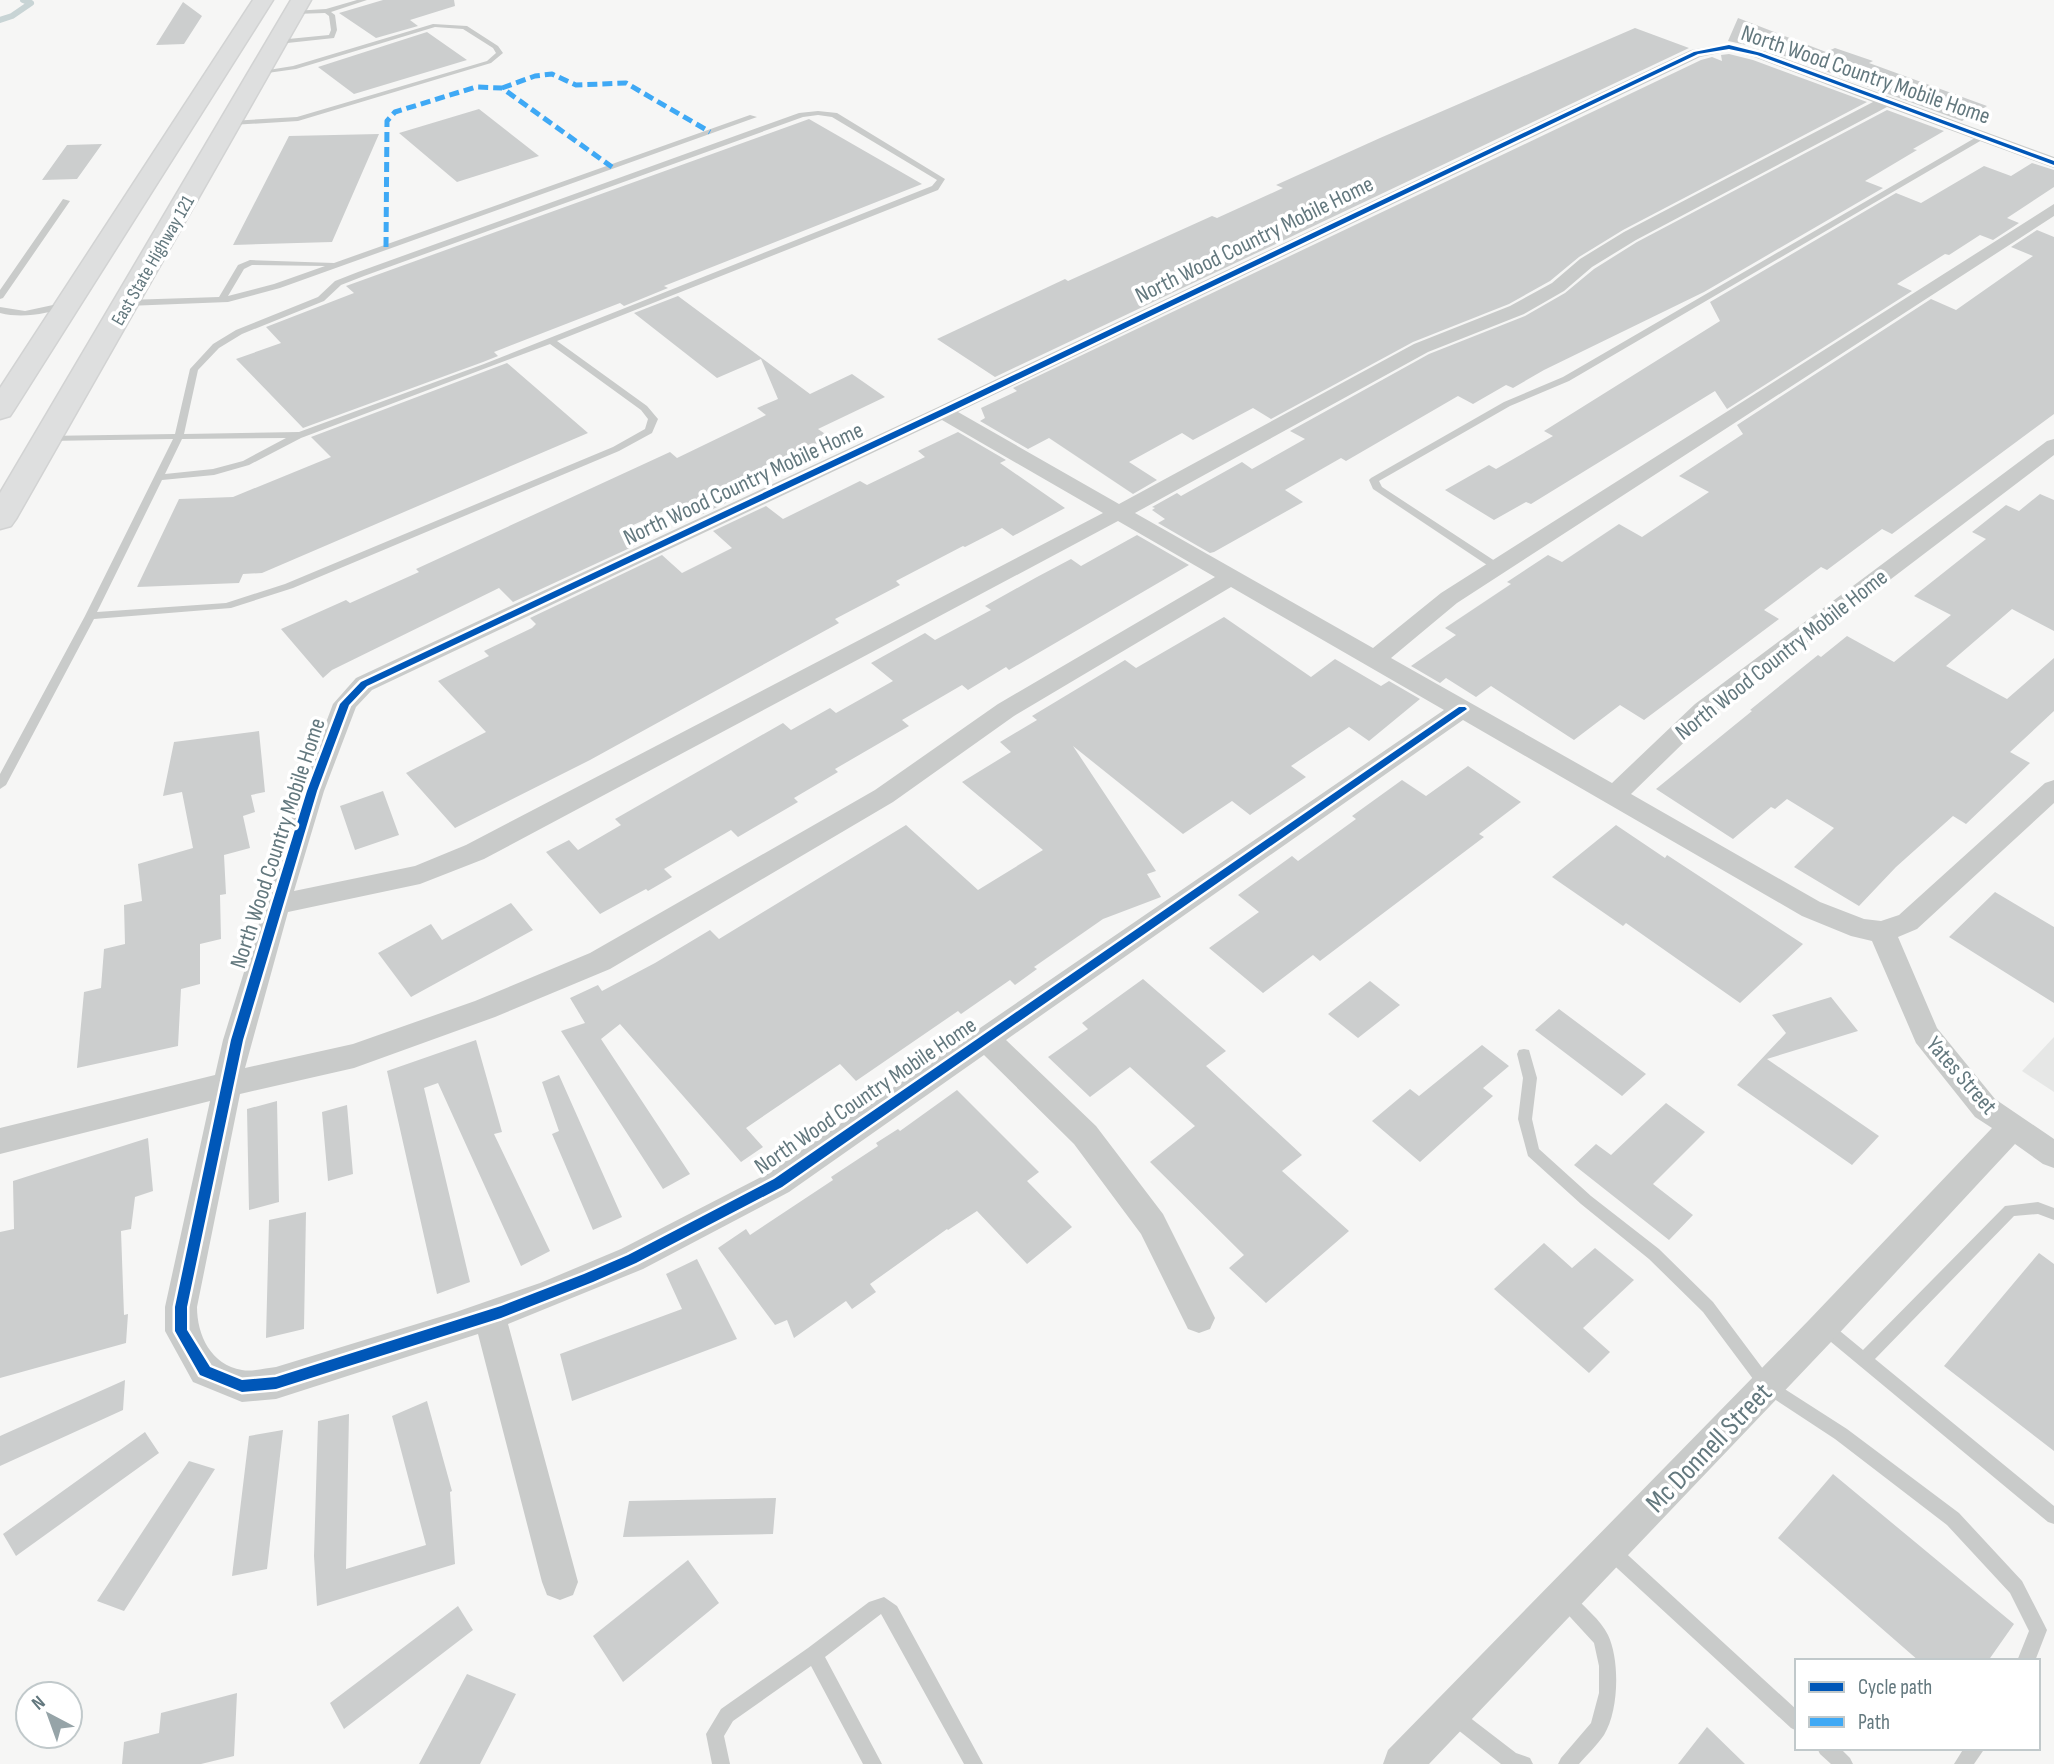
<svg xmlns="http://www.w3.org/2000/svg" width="2054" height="1764" viewBox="0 0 2054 1764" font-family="'Sofia Sans Condensed',sans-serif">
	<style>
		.built { fill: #e6e7e6 }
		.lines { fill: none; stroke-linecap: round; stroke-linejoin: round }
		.stream { stroke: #c8d4d5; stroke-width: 6 }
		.building { fill: #cccece }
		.primary-casing { stroke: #d2d3d3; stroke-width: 3 }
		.lane { fill: #c9cbca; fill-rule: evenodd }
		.street { fill: #c9cbca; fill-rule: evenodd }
		.primary { fill: #dedfdf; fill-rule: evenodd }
		.quiet { stroke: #3fa9f5; stroke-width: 5; stroke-dasharray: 10 5; stroke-linecap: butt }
		.cycleway-casing { stroke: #fff; stroke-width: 5 }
		.cycleway { fill: #0057b8; fill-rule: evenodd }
		.labels { text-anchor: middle; stroke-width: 7; stroke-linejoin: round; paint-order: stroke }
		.far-street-label { font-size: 19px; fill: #63787e; stroke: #fff }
		.street-label { font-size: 23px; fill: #63787e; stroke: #fff }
		.near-street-label { font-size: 28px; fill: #63787e; stroke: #fff }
	</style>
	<rect width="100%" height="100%" fill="#f6f6f5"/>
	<path class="built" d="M2054 1037V1092L2022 1071Z"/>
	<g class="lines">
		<path class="stream" d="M0 20 12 16 31 3 23 0"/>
	</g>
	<path class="building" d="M383 0H454L455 6 410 20 418 26 376 38 339 13Z
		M183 2 202 16 184 44 156 45Z
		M1738 18 1826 52 1835 48 1873 61 1869 63 1987 106 1962 121 1765 49 1728 41Z
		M1635 28 1689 48 995 377 937 339 1065 279 1068 281 1212 216 1217 218 1283 188 1276 185 1380 138Z
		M427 32 467 60 354 94 318 67Z
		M1729 54 1753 60 1867 102 1623 230 1579 257 1550 281 1509 304 1413 342 1271 419 1253 408 1193 440 1182 433 1129 462 1157 480 1133 494 1049 438 1028 449 980 421 985 418 981 408 1017 391 1013 388 1701 60 1712 57 1722 61 1721 55Z
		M479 109 539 156 457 182 399 133Z
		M1887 110 1944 131 1913 149 1917 150 1865 181 1883 188 1704 292 1544 370 1513 388 1506 385 1473 404 1458 396 1346 461 1341 458 1285 490 1303 502 1214 552 1210 553 1158 523 1165 519 1152 510 1155 508 1152 507 1177 493 1181 496 1242 462 1252 469 1305 439 1290 431 1429 354 1525 316 1565 293 1594 269 1637 242Z
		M809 119 922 184 664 286 668 288 624 306 620 303 494 352 498 356 483 362 303 428 236 359 281 343 266 327 354 293 346 286Z
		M379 134 332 242 233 245 289 136Z
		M102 144 77 179 42 180 67 145Z
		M2032 163 2054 170V187L2007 218 2019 223 1993 240 1980 235 1949 255 1945 254 1897 284 1912 291 1727 409 1715 391 1531 504 1526 502 1494 520 1445 490 1489 465 1496 469 1553 436 1544 431 1720 321 1710 302 1896 193 1921 203 1984 166 2011 176Z
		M2037 230 2054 237V414L1892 534 1882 529 1827 570 1821 567 1764 610 1779 619 1644 720 1620 705 1574 740 1491 686 1476 697 1446 678 1440 683 1411 666 1456 635 1445 628 1511 584 1507 582 1548 555 1562 562 1619 524 1642 537 1709 492 1679 476 1743 434 1737 425 1931 299 1956 310 2033 256 2011 247Z
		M678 296 810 394 852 374 885 397 818 429 834 440 740 486 749 492 696 517 681 503 629 527 645 541 513 602 499 588 332 670 323 678 281 629 346 600 350 603 419 572 416 569 670 452 677 458 766 415 757 408 778 399 761 359 717 378 634 313Z
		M507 363 588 433 262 573 243 574 239 583 137 587 179 499 233 497 331 457 311 437Z
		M958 432 1006 460 1000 463 1065 508 1013 536 1002 528 965 547 963 546 896 581 900 585 835 619 839 623 590 760 455 828 406 773 486 732 438 681 489 656 484 651 532 628 536 624 530 618 662 555 682 573 732 548 713 531 766 506 783 519 860 481 867 485 925 457 918 451Z
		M2040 494 2054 500V631L2012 609 1946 666 2007 699 2054 658V711L2010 752 2030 763 1966 824 1953 816 1896 867 1859 906 1794 867 1834 828 1787 799 1775 809 1771 807 1733 839 1656 789 1752 711 1750 710 1818 655 1821 657 1847 636 1894 662 1951 615 1914 596 1986 539 1972 532 2006 505 2019 511Z
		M1137 535 1189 565 1009 670 1006 667 968 690 962 685 902 720 909 726 835 769 838 772 794 798 798 802 738 837 731 830 664 869 672 877 648 891 646 889 600 914 546 852 569 840 578 850 621 825 615 819 783 723 791 730 830 708 836 713 893 681 871 663 925 633 935 640 991 610 985 606 1037 577 1071 559 1081 566Z
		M1224 617 1311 677 1335 659 1381 686 1389 681 1420 699 1369 741 1349 727 1291 766 1306 777 1250 815 1232 801 1183 834 1073 746 1156 871 1147 874 1161 897 1103 919 1034 967 1037 969 1015 985 1010 980 961 1014 958 1011 856 1081 840 1064 746 1128 763 1147 741 1162 620 1024 601 1039 690 1174 663 1189 561 1031 585 1023 570 998 598 985 602 991 655 963 710 930 719 939 906 825 978 890 1043 850 962 782 1011 752 1000 742 1037 720 1032 716 1125 660 1136 668Z
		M259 731 265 792 251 795 255 812 243 816 250 848 224 855 226 894 220 895 221 939 200 944V984L181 989 178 1046 77 1068 84 992 101 988 104 949 125 944 124 905 142 901 138 864 193 848 182 792 163 796 174 742Z
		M1468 766 1521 802 1479 834 1484 837 1320 961 1313 955 1263 993 1209 948 1259 912 1238 895 1292 856 1298 861 1356 819 1352 816 1402 780 1426 796Z
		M383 791 399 835 355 850 340 806Z
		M1616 825 1665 858 1667 855 1803 944 1740 1003 1626 923 1623 926 1552 877Z
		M1995 892 2054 927V1003L1949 937Z
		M511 903 533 930 411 997 378 953 431 924 442 940Z
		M1143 979 1226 1051 1206 1066 1302 1155 1282 1171 1349 1231 1266 1303 1229 1268 1244 1255 1150 1162 1195 1126 1130 1067 1090 1097 1048 1057 1088 1029 1082 1023Z
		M1370 981 1400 1005 1358 1038 1328 1014Z
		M1831 997 1858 1031 1767 1059 1879 1136 1852 1165 1737 1085 1786 1033 1772 1015Z
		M1559 1009 1646 1074 1622 1096 1535 1030Z
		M476 1040 502 1132 494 1134 550 1251 521 1266 438 1083 424 1088 470 1282 437 1294 387 1071Z
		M1482 1045 1509 1066 1483 1088 1493 1096 1420 1162 1372 1121 1410 1089 1419 1096Z
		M559 1075 622 1217 593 1230 552 1134 559 1131 542 1082Z
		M957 1090 1039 1172 1027 1181 1072 1227 1027 1264 977 1211 948 1230 947 1229 870 1284 876 1292 852 1309 846 1301 794 1338 787 1320 775 1325 718 1248 746 1229 750 1235 833 1180 831 1177 878 1146 876 1143 898 1129 900 1131Z
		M277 1101 279 1202 249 1210 247 1109Z
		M1666 1103 1705 1132 1653 1184 1693 1215 1669 1240 1574 1165 1596 1144 1611 1155Z
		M347 1105 353 1174 328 1181 322 1112Z
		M148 1138 153 1191 135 1197 131 1229 121 1231 124 1315 128 1314 126 1343 0 1378V1232L14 1229 13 1181Z
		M306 1212 304 1329 266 1338 269 1220Z
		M1544 1243 1572 1268 1595 1248 1634 1280 1583 1328 1610 1352 1589 1373 1494 1289Z
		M2039 1253 2054 1264V1451L1944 1366Z
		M697 1259 737 1339 572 1401 560 1354 682 1309 666 1274Z
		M125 1380 123 1410 0 1466V1436Z
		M427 1401 452 1491 450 1492 455 1564 317 1606 314 1556 318 1421 349 1414 346 1569 426 1545 392 1416Z
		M283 1430 267 1569 232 1576 249 1436Z
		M145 1432 159 1453 16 1556 3 1534Z
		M189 1461 215 1469 124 1611 97 1601Z
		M1833 1474 2014 1624 1988 1661H1919L1778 1538Z
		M776 1498 773 1534 623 1537 629 1501Z
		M688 1560 719 1603 623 1682 593 1636Z
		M458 1606 473 1630 344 1729 330 1703Z
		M467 1674 516 1694 480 1764H419Z
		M237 1693 234 1756 201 1764H122L124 1742 159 1733 161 1713Z
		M1707 1727 1745 1764H1678Z"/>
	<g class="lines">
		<g class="primary-casing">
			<path id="primary" d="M253 0H273L14 410 10 416 0 419V388Z
				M291 0H311L16 519 11 526 0 529V493Z"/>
		</g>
		<path class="lane" d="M357 0H367L331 12 335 15 337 30 334 38 278 44 275 42 278 40 329 35 331 30 329 16 325 13 295 14 292 12 293 11 326 9Z
			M433 24 467 26 498 46 503 53 491 63 298 121 231 125 227 123 231 121 297 117 487 61 496 53 493 48 463 29 435 27 296 69 260 74 256 72 293 66Z
			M818 111 837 113 945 179 938 190 557 341 647 406 658 419 652 433 619 451 293 588 231 608 94 619 6 785 0 789V774L85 616 173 439 47 441 42 438 44 436 175 434 190 369 213 344 236 330 318 297 335 281 358 272 799 113ZM818 115 832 117 937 180 932 186 484 364 299 432 184 434 198 370 219 348 242 334 324 301 341 285 364 276 803 117ZM550 344 641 410 648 419 645 429 613 447 285 584 226 603 97 612 162 480 214 475 249 465 301 438ZM286 438 243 461 213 469 165 474 182 439Z
			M750 115 757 117 280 288 228 302 127 306 123 303 127 300 219 297 238 265 250 260 334 263ZM252 265 325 266 274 284 228 296 244 269Z
			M1980 135 1987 137 1569 381 1510 406 1379 481 1382 487 1501 565V569H1493L1373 489 1369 480 1371 478 1504 402 1563 377Z
			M63 199 70 201 3 298 0 299V290Z
			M67 302 71 305 70 307C47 313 24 319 0 313V307L25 311Z
			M1524 1049 1529 1050 1537 1078 1532 1119 1539 1149 1591 1196 1659 1249 1713 1302 1772 1381 1847 1429 1959 1513 2022 1581 2044 1624 2047 1630 2035 1661H2017L2029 1631 2010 1593 1947 1525 1835 1439 1762 1391 1703 1312 1649 1259 1581 1204 1528 1156 1518 1119 1523 1078 1517 1054 1519 1050Z
			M2038 1202 2054 1208V1220L2038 1214 2014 1216 1875 1359 2054 1506V1524L2048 1522 1819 1332 1816 1327 1819 1322 1824 1320 1829 1322 1863 1350 2005 1206Z
			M1612 1544 1618 1546 1797 1710V1731L1791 1728 1606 1558 1604 1552 1606 1546Z
			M1566 1592 1572 1594C1583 1606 1601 1620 1608 1635 1620 1660 1619 1711 1604 1735 1597 1745 1587 1755 1579 1764H1558L1561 1758 1591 1723 1599 1693V1666L1594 1643 1560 1606 1558 1600 1560 1594Z
			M884 1597 897 1606 983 1764H964L881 1614 825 1657 882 1764H863L811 1666 733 1721 724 1736 730 1764H712L706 1734 721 1709 808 1648 869 1602Z
			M1454 1707 1460 1710 1516 1753 1530 1758 1533 1764H1501L1448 1722 1445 1716 1448 1710Z
			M1817 1748H1840L1850 1758 1853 1764H1831L1820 1754Z
			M1964 1748H1985L1974 1764H1954Z"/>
		<path class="street" d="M1729 43 1764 51 2054 157V168L1887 107 1636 240 1592 267 1564 291 1524 314 1428 352 1135 513 1373 648 1441 593 2054 204V216L1457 603 1391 658 1612 783 1695 704 2047 441 2054 439V455L1711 716 1631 794 1820 902 1864 919 1881 921 1899 915 2045 783 2054 780V803L1917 929 1898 937 1937 1028 1995 1099 2054 1139V1168L2043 1164 2015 1144 1831 1342 1429 1764H1383L1388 1750 1809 1320 1992 1128 1975 1117 1916 1043 1872 941 1851 936 1802 916 1463 720 1006 1040 1096 1126 1163 1214 1215 1318 1210 1329 1199 1333 1188 1329 1141 1234 1074 1144 984 1055 789 1192 643 1269 508 1324 578 1582 573 1595 560 1600 547 1595 542 1582 478 1334 276 1399 242 1402 193 1382 165 1331V1307L210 1101 0 1154V1128L215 1075 223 1040 300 791 333 704 356 678 936 408 1691 50ZM1729 51 1754 57 1873 102 1624 232 1580 259 1552 283 1510 306 1414 344 1119 504 958 412 1700 57ZM942 420 1103 513 466 845 415 866 294 891 324 791 356 707 372 690ZM1118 521 1215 577 998 704 875 790 590 953 475 1001 353 1044 245 1068 288 912 420 884 484 859ZM1231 587 1444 710 767 1174 621 1249 540 1283 456 1312 276 1367C266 1368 252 1372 242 1370 211 1365 197 1335 197 1307L240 1094 354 1068 495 1017 610 969 893 802 1014 716Z"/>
		<use href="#primary" class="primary"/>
		<path class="quiet" d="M502 88 535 76 552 74 576 85 626 83 710 132
			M386 247 387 121 395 112 476 87 502 88 612 167"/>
		<g class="cycleway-casing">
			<path id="cycleway" d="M1729 45 1761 53 2054 161V165L1757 55 1729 49 1698 54 946 414 367 686 349 705 317 791 243 1040 187 1307V1330L210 1367 242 1380 276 1377 501 1306 584 1274 628 1255 774 1179 1459 707H1465L1467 709 782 1187 636 1263 593 1282 501 1318 276 1389 242 1392 200 1375 175 1331V1307L231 1040 272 904 307 791 340 704 361 682 940 410 1694 52Z"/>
		</g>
		<use href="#cycleway" class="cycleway"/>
	</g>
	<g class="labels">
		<g class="far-street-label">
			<text transform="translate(152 260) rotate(-60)" y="7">East State Highway 121</text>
		</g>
		<g class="street-label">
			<text transform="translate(1866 74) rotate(19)" y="8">North Wood Country Mobile Home</text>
			<text transform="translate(1254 239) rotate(-26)" y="8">North Wood Country Mobile Home</text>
			<text transform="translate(743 483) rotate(-25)" y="8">North Wood Country Mobile Home</text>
			<text transform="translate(1781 654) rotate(-38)" y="8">North Wood Country Mobile Home</text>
			<text transform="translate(277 843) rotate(-72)" y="8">North Wood Country Mobile Home</text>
			<text transform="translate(1962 1075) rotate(49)" y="8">Yates Street</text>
			<text transform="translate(865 1095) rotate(-34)" y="8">North Wood Country Mobile Home</text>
		</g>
		<g class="near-street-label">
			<text transform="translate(1708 1447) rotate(-46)" y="10">Mc Donnell Street</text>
		</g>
	</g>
	<rect x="1795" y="1659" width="245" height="91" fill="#ffffff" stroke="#c1c9cb" stroke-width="2"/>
	<rect x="1809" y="1682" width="35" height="10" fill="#0057b8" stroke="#c1c9cb" stroke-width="2"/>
	<text x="1858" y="1694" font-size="21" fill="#63787e">Cycle path</text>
	<rect x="1809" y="1717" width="35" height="10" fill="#3fa9f5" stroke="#c1c9cb" stroke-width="2"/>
	<text x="1858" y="1729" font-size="21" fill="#63787e">Path</text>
	<g transform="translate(49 1715) rotate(319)"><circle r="33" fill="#ffffff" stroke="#c1c9cb" stroke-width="2"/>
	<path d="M0-5L12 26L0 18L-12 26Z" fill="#96a4a8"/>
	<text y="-10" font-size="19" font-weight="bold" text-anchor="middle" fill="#63787e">N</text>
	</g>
</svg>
